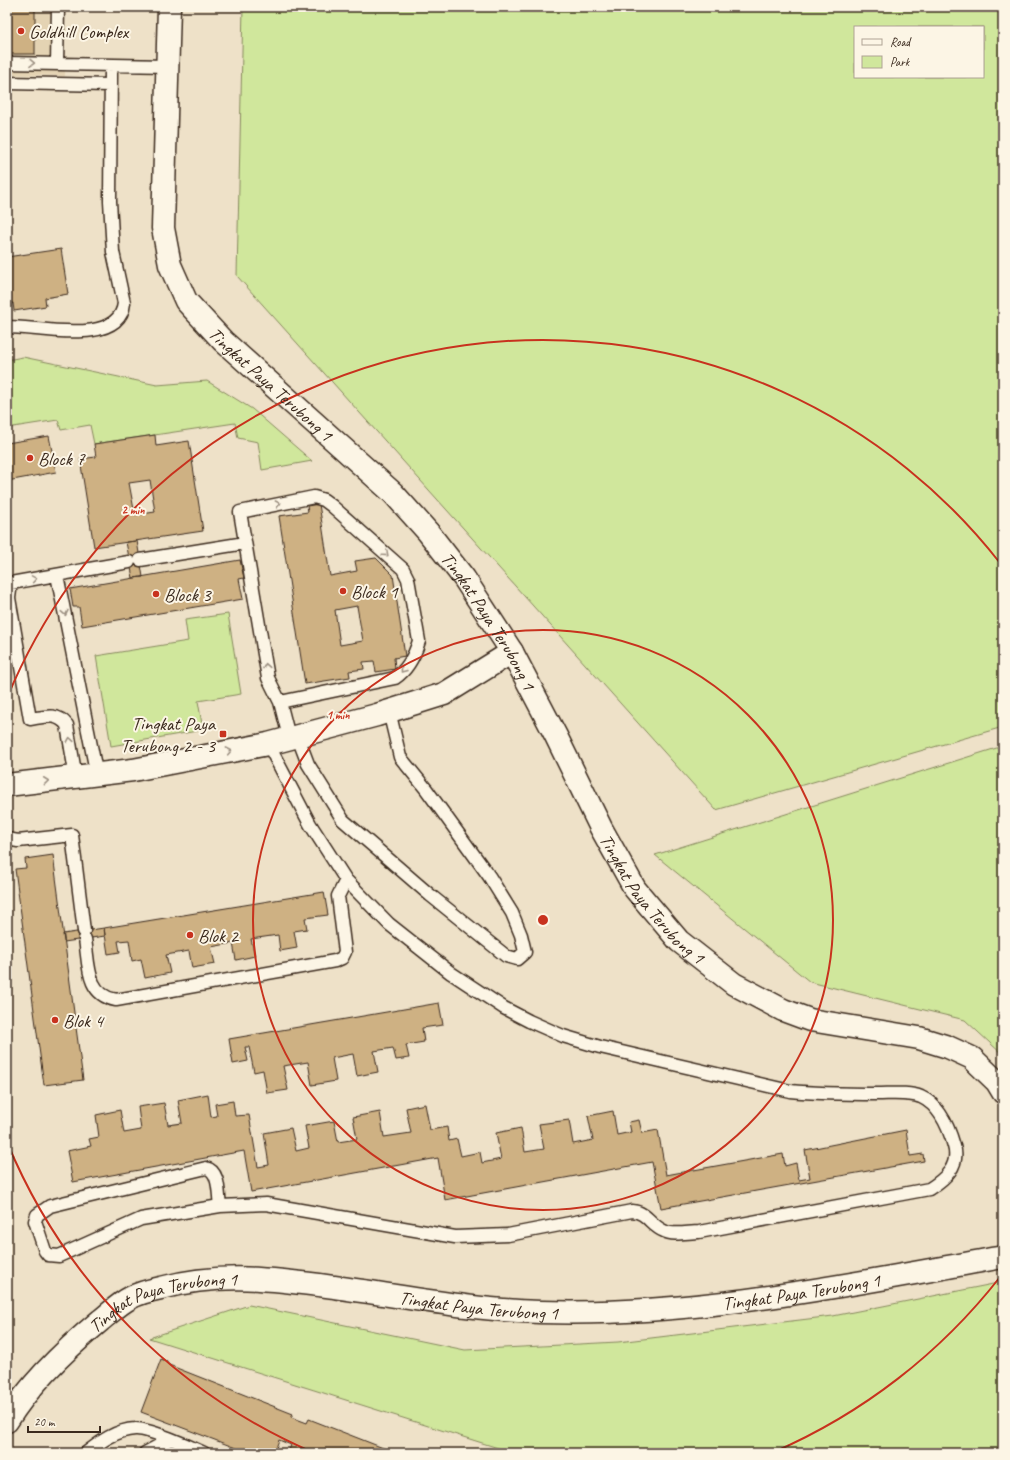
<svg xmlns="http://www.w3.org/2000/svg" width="1010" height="1460" viewBox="0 0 1010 1460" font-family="Caveat,sans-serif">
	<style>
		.built { fill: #e4d3b3 }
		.green { fill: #d0e79c; stroke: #86885d; fill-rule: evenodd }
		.building { fill: #ceb183; stroke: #3b2a1e; fill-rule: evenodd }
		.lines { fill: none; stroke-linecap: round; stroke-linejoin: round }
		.lane-casing { stroke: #3b2a1e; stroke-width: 15 }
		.street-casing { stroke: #3b2a1e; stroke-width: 25 }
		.lane { stroke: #fcf5e5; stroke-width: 12 }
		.street { stroke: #fcf5e5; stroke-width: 22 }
		.oneway { stroke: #9c9082 }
		.ring { fill: none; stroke: #c8321e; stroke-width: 2 }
		.poi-dot { fill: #c8321e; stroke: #fcf5e5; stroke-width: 1.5 }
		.labels { text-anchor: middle; stroke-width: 4; stroke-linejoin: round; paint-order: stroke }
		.poi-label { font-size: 19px; fill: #3b2a1e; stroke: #fcf5e5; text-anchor: start }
		.street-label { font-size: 19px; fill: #3b2a1e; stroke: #fcf5e5 }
		.centre { fill: #c8321e; stroke: #fcf5e5; stroke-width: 2 }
		.ring-label { font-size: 12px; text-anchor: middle; font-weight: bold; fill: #c8321e; stroke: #fcf5e5; stroke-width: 4; stroke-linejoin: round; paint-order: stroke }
	</style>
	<rect width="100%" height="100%" fill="#eee1c8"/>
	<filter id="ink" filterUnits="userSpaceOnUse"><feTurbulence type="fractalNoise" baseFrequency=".025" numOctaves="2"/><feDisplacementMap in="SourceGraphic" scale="8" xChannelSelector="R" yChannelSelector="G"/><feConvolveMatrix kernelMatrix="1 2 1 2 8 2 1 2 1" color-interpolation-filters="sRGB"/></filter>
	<g filter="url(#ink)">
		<path class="built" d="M7 7H64L65 76 7 74Z"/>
		<path class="green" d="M243 7H1003V727L716 810 237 276ZM855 27H983V77H855Z
			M23 357 157 385 207 381 252 409 312 461 262 470 258 442 238 438 235 423 94 444 90 425 61 430 58 420 7 428V360Z
			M228 614 241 694 198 701 203 730 111 746 96 656 188 641 185 620Z
			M1003 746V1055L965 1020 810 982 655 855Z
			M1003 1282V1453H514L149 1338 249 1305 465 1350 618 1342 833 1316Z"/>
		<path class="building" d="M7 7H35V54H7Z
			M61 249 68 294 45 298 46 306 14 311 13 303 7 304V257Z
			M155 435 156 446 189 441 203 531 94 547 80 459 96 457 94 444ZM150 480 155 512 135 515 129 483Z
			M49 436 56 472 7 481V443Z
			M319 504 330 576 357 571 355 561 376 558 393 575 405 656 394 658 395 669 376 672 374 661 363 662 364 669 349 671 350 677 305 684 279 516 308 512 307 506ZM357 606 363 641 340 645 335 610Z
			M137 541 143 577 133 578 126 542Z
			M240 560 244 578 239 579 243 599 82 626 79 607H73L70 589Z
			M53 855 83 1080 44 1085 15 869 26 868 25 859Z
			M324 892 328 915 305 918 307 929 294 931 297 948 280 951 278 935 251 939 255 956 236 960 233 943 211 947 215 964 192 968 189 951 166 955 170 973 145 978 141 959 132 961 129 940 118 941 120 952 108 954 104 928Z
			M104 928 105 936 64 942 63 934Z
			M439 1003 443 1025 422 1028 424 1042 406 1045 409 1058 396 1060 393 1048 374 1051 378 1072 357 1076 353 1054 332 1058 336 1081 312 1085 308 1062 283 1066 288 1090 267 1093 263 1070 254 1072 249 1047H245L248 1061 233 1064 229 1039Z
			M208 1094 211 1117 217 1116 215 1104 233 1101 235 1116 249 1115 258 1167 269 1165 264 1133 291 1128 296 1151 309 1148 305 1126 334 1121 338 1142 357 1139 353 1117 380 1112 384 1137 411 1133 406 1108 425 1104 430 1130 447 1127 449 1141 457 1139 461 1156 480 1152 482 1163 501 1159 496 1133 521 1128 525 1152 544 1149 539 1124 569 1120 573 1144 593 1140 588 1116 613 1111 617 1135 631 1132 629 1122 639 1120 642 1133 658 1130 666 1175 783 1154 785 1166 796 1163 799 1180 810 1178 805 1150 906 1130 910 1156 923 1154 924 1161 661 1208 652 1162 445 1200 438 1158 251 1192 244 1151 73 1182 67 1151 91 1146 89 1139 99 1137 96 1115 120 1110 124 1133 141 1130 138 1107 164 1103 168 1125 182 1123 178 1100Z
			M161 1359 166 1361 169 1365 293 1414 291 1417 307 1423 309 1419 396 1453H288L291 1445 279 1440 274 1453H249L141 1412Z"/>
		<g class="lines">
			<g class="lane-casing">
				<path id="lane" d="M7 63 168 66
					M57 64 58 7
					M7 83 110 85
					M7 327C35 326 120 348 124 303L113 252 110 201 111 66
					M140 560 245 543
					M57 575 97 776
					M280 702 395 678C407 670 415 654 419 641L408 579 403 569 332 506 324 500 314 497 240 512 268 678 280 702 289 737
					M297 735 308 764 343 820 430 895 506 956 517 959 525 952 521 935 512 913 489 876 426 789 400 757 389 711
					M76 778 67 725C57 712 44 717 30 719L9 598 11 583 129 562
					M7 839 18 841 72 835 84 931
					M85 939C89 964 86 995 116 1000L335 961 342 958 345 952 338 896 346 880
					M206 1168C220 1171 218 1194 220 1206L141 1219 59 1256 48 1255 45 1251 35 1221 37 1215 50 1206Z
					M220 1206 266 1204 455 1237 508 1235 632 1211C647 1212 651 1226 664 1231 673 1236 688 1232 699 1232L929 1189C945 1179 960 1166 954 1146 949 1128 939 1105 921 1097 909 1092 891 1094 878 1094 849 1094 820 1094 790 1091L600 1047 563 1036 529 1021 504 1008 451 973 389 924 346 880 310 824 268 744
					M7 1394 18 1403
					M86 1453C100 1442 116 1430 135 1429 148 1428 191 1447 204 1453
					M145 1453 171 1439"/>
			</g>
			<g class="street-casing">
				<g id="street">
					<path id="s1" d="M169 7 163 228 170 265 186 301 223 341 393 493 428 532 464 578 512 652 556 736 601 828 635 889 679 941 734 984 783 1010 810 1020 919 1038 948 1047 972 1058 997 1082 1003 1092"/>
					<path d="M7 785 133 770 268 744 377 715 444 694 512 652"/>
					<path id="s2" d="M7 1421C31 1382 66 1349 101 1320 110 1313 120 1303 130 1298 139 1293 151 1290 161 1288 221 1272 273 1279 334 1287 402 1296 471 1310 540 1312 695 1317 851 1284 1003 1257"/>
				</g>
			</g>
			<use href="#lane" class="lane"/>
			<use href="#street" class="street"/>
		</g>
		<defs><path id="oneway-chevron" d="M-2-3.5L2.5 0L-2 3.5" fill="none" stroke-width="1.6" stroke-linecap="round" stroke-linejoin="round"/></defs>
		<g class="oneway">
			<use href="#oneway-chevron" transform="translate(32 63) rotate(1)"/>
			<use href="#oneway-chevron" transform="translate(278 504) rotate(-11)"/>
			<use href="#oneway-chevron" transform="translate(386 554) rotate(42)"/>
			<use href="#oneway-chevron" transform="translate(34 579) rotate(-9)"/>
			<use href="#oneway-chevron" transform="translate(65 613) rotate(79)"/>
			<use href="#oneway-chevron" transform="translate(266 666) rotate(-100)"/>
			<use href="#oneway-chevron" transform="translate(403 670) rotate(128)"/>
			<use href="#oneway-chevron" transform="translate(70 740) rotate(-99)"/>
			<use href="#oneway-chevron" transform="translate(229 751) rotate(-11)"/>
			<use href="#oneway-chevron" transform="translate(46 781) rotate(-6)"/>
		</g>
	</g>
	<g class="ring">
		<circle cx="543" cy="920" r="290"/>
		<path d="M1000 1277A580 580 0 0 1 774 1452M312 1452A580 580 0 0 1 7 1142M7 698A580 580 0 0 1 1000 563"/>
	</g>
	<g class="poi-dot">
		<circle cx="21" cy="31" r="4"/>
		<circle cx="30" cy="458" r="4"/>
		<circle cx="343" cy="591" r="4"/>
		<circle cx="156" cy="594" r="4"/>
		<rect x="219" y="730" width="8" height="8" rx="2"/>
		<circle cx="190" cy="935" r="4"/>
		<circle cx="55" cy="1020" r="4"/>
	</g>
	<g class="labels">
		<g class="poi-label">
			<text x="29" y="38">Goldhill Complex</text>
			<text x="38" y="465">Block 7</text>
			<text x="351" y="598">Block 1</text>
			<text x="164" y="601">Block 3</text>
			<text x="215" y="730" text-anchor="end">Tingkat Paya<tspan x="215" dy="22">Terubong 2 - 3</tspan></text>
			<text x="198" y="942">Blok 2</text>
			<text x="63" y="1027">Blok 4</text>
		</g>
		<g class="street-label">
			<text dy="7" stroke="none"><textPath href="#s1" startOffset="417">Tingkat Paya Terubong 1</textPath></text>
			<text dy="7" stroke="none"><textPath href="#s1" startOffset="741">Tingkat Paya Terubong 1</textPath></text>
			<text dy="7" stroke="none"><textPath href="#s1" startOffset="1065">Tingkat Paya Terubong 1</textPath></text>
			<text dy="7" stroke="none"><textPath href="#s2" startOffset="852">Tingkat Paya Terubong 1</textPath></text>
			<text dy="7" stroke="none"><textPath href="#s2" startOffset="528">Tingkat Paya Terubong 1</textPath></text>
			<text dy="7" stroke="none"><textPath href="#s2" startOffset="205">Tingkat Paya Terubong 1</textPath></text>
		</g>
	</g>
	<circle cx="543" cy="920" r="6" class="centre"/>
	<g class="ring-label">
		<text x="133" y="514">2 min</text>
		<text x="338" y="719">1 min</text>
	</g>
	<rect width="1010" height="1460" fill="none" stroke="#fcf5e5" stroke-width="24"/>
	<rect x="12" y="12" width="986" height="1436" fill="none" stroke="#3b2a1e" stroke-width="1.5" filter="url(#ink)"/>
	<rect x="854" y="26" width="130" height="52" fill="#fcf5e5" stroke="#afa495"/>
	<rect x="862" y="39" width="20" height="6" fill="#fcf5e5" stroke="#afa495"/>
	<text x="890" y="46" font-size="12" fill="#3b2a1e">Road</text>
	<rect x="862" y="56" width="20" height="12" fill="#d0e79c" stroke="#afa495"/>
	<text x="890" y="66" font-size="12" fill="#3b2a1e">Park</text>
	<path d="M28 1426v6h72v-6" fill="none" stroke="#3b2a1e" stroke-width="2"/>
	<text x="34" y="1426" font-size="12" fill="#3b2a1e" stroke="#fcf5e5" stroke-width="3" paint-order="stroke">20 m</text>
</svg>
